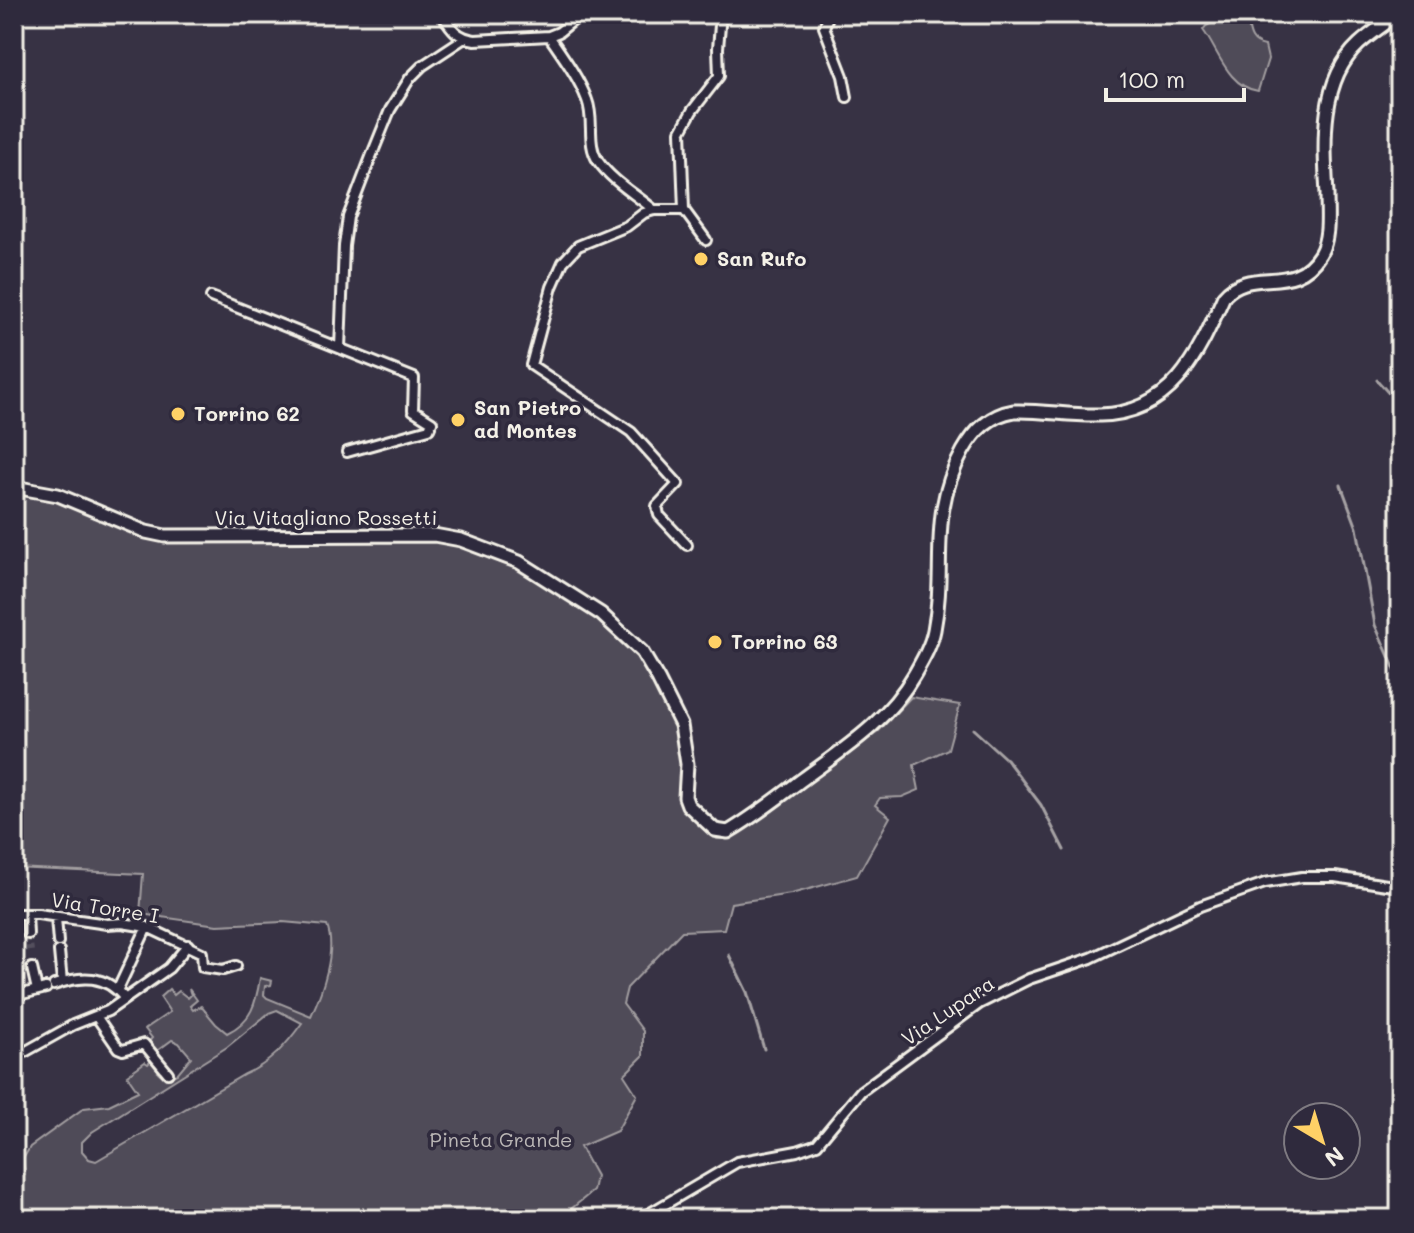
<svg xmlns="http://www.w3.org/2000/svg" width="1414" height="1233" viewBox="0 0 1414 1233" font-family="Mali,sans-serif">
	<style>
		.green { fill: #504b59; stroke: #a29ea0; stroke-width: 2; fill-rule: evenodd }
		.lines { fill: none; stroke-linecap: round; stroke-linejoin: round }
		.stream { stroke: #a6a2a4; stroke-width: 3 }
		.street-tunnel { stroke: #534f5d; stroke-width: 8; stroke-dasharray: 8 4; stroke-linecap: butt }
		.street-casing { stroke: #f4f1e8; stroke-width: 14 }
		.secondary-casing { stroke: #f4f1e8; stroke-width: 17 }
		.street { stroke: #2f2a3d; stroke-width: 8 }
		.secondary { stroke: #2f2a3d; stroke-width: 11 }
		.poi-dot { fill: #ffd166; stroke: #2f2a3d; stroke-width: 3 }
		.labels { text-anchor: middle; stroke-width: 7; stroke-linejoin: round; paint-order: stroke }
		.poi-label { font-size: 20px; font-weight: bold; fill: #f4f1e8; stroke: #2f2a3d; text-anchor: start }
		.street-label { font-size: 20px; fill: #f4f1e8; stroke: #2f2a3d }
		.park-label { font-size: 20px; fill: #bbb7b6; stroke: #2f2a3d }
	</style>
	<rect width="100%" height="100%" fill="#373244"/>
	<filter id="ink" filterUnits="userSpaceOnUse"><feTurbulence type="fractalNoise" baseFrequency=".0125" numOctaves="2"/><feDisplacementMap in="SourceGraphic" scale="16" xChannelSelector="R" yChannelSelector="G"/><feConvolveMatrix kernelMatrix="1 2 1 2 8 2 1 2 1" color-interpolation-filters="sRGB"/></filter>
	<g filter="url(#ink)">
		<path class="green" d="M1229 14H1246C1250 28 1247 43 1265 46L1268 59 1258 91C1228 87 1218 50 1203 30L1206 26Z
			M14 493 59 501 160 542 424 538 456 543 524 570 600 620 636 653 674 719 680 749V793L684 811 717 839H726L878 732 911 697 960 705 948 749 914 765 919 790 902 797 880 798 875 805 890 817 857 876 791 894 731 903 724 929 682 931 627 988 623 1004 643 1031V1056L624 1075 637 1095 617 1131 580 1147 596 1176 593 1191 571 1209 576 1219H15L19 1209 14 1184 25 1174 23 1159 30 1147 84 1108 109 1105 138 1091 127 1075 145 1062 148 1064 153 1059 162 1069 158 1072 166 1079 177 1074 191 1057 179 1043 172 1040 154 1053 147 1044 152 1038 145 1029 170 1012 160 997 169 989 174 995 179 991 188 998 191 995 189 989 197 1000 190 1006 193 1010 201 1006 216 1024 227 1033C252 1021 256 1003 260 978L272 981 271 985 265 986 264 995 267 998 311 1016C322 992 337 951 327 926L283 922 217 925 140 914 143 874 14 868ZM277 1010 302 1023C287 1044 270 1064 245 1074L96 1161 89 1159 82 1151V1142L92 1132 227 1047 269 1013Z"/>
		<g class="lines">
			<path class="stream" d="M1377 380 1400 406
				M1341 485 1357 528 1375 625 1400 681
				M973 729 1006 759 1041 805 1064 850
				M729 955 747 992 764 1049"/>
			<path class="street-tunnel" d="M28 934 30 951"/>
			<g class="street-casing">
				<path id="street" d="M442 14C451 28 457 38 475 40L549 36 559 32 581 14
					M829 14 824 27 843 76 847 97
					M549 36C562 55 579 78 587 100 595 120 586 143 598 161 612 181 635 194 654 210
					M684 210H654L644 213 627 226 578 246 563 262 552 287 531 365 631 432 678 484 657 506 659 515 687 545
					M684 210 681 131 692 111 719 76 718 48 721 14
					M684 210 706 240
					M211 297 414 378 413 410 432 422 429 429 347 452
					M340 348 344 246 348 217 371 157 390 110 410 78 422 66 463 39
					M14 914H38L107 924 122 923 147 927 202 953 203 967 223 970 236 966
					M27 914 28 934
					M56 918 58 942
					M59 951 62 982
					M32 968 37 990
					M54 985C81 975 106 974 125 999
					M118 989 147 927
					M14 996 46 988
					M96 1016 118 1048 123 1050 144 1044 168 1073
					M14 1058 73 1025 108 1011 169 968 188 945
					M640 1219 737 1162 797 1151 817 1144 861 1091 979 1004 1029 979 1091 958 1200 906 1265 883 1302 877H1335L1400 887"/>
			</g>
			<g class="secondary-casing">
				<path id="secondary" d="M14 487 58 495 146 532 165 536 434 535 461 540 519 562 601 614 642 652 658 679 681 725 687 764 685 797 688 805 715 830 728 832C755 816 779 797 803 779 845 748 888 721 914 675 922 661 931 646 934 630 947 564 927 516 963 451 975 430 990 415 1014 411 1042 410 1071 416 1100 415 1174 413 1198 354 1224 296 1251 265 1294 297 1320 254 1330 237 1327 214 1327 194 1324 145 1319 81 1359 44 1371 33 1385 24 1398 14"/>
			</g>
			<use href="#street" class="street"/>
			<use href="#secondary" class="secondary"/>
		</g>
	</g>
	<g class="poi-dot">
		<circle cx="701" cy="259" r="8"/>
		<circle cx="178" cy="414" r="8"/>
		<circle cx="458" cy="420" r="8"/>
		<circle cx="715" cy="642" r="8"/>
	</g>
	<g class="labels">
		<g class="poi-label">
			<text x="717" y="266">San Rufo</text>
			<text x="474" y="415">San Pietro<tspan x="474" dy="23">ad Montes</tspan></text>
			<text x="194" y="421">Torrino 62</text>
			<text x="731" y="649">Torrino 63</text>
		</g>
		<g class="street-label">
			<text x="326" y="525">Via Vitagliano Rossetti</text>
			<text transform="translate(105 908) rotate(9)" y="7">Via Torre I</text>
			<text transform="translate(948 1011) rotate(-34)" y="7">Via Lupara</text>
		</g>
		<g class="park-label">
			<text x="501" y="1147">Pineta Grande</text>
		</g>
	</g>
	<rect width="1414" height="1233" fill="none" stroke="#2f2a3d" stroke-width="48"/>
	<rect x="24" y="24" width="1366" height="1185" fill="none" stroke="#f4f1e8" stroke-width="3" filter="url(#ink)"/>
	<g transform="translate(1322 1141) rotate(142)"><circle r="38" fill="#2f2a3d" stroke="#7e7a81" stroke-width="2"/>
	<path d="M0-6L14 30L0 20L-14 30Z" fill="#ffd166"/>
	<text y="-12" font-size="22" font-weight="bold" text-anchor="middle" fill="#f4f1e8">N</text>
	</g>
	<path d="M1106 88v12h138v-12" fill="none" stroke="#f4f1e8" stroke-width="4"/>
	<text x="1118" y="88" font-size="24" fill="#f4f1e8" stroke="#2f2a3d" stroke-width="6" paint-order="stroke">100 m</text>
</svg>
